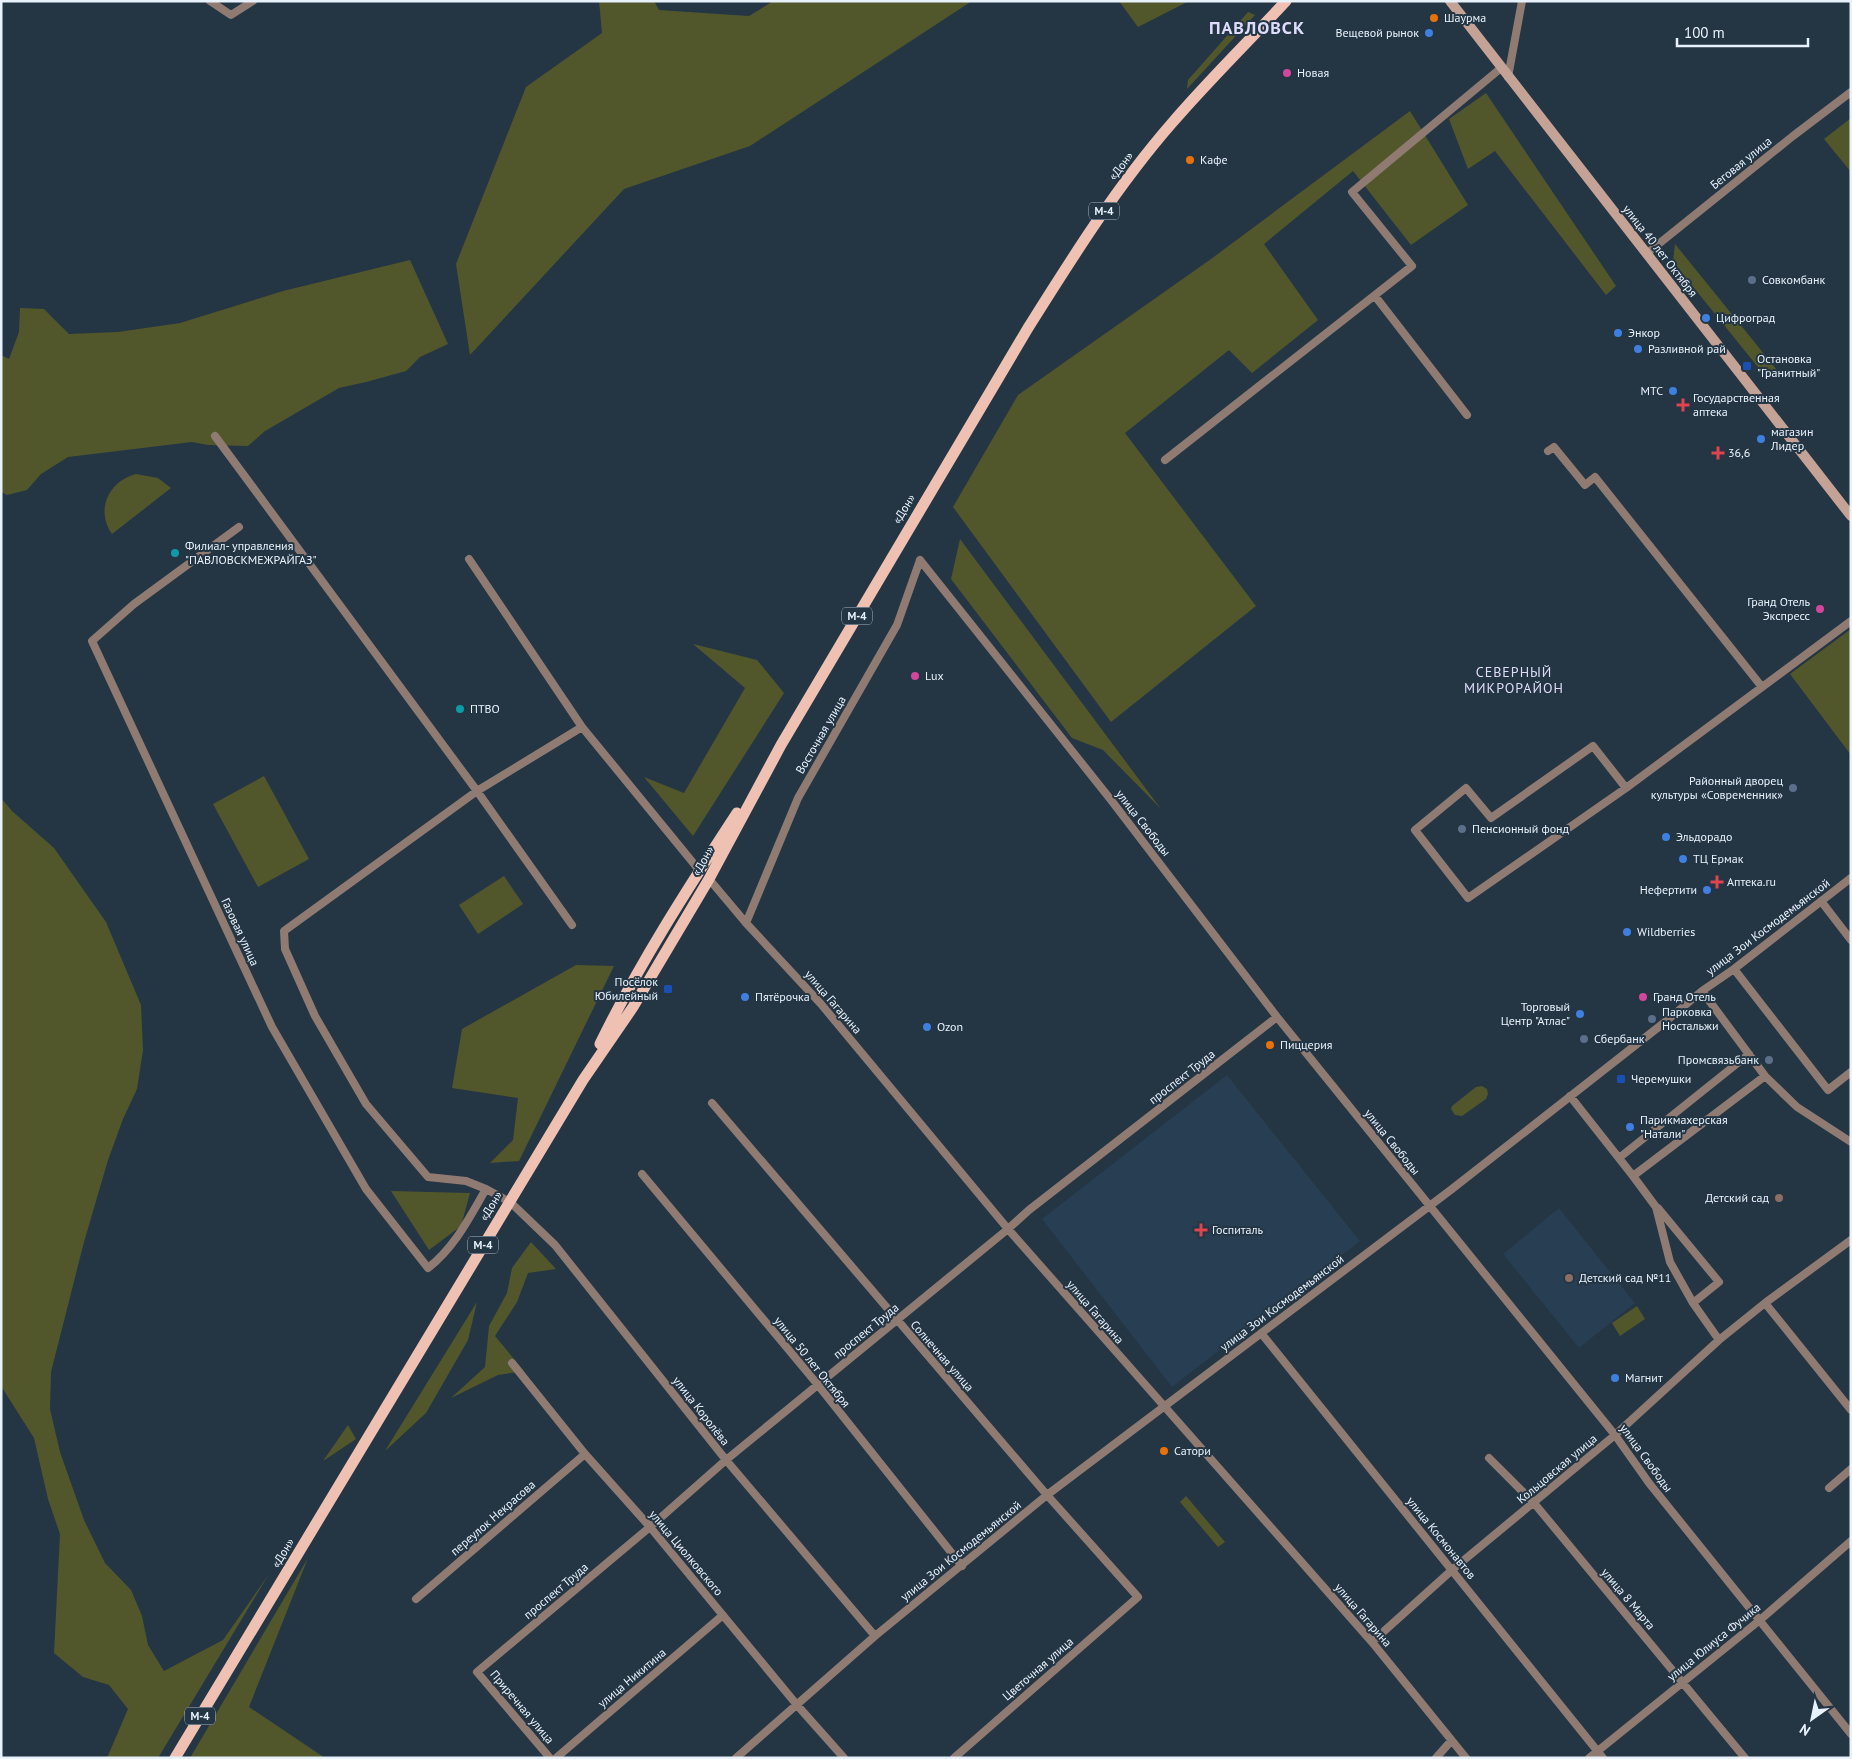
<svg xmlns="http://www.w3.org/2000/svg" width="1852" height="1759" viewBox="0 0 1852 1759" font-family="'PT Sans',sans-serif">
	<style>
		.built { fill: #283e52 }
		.green { fill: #52572b }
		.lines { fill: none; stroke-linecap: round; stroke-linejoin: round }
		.street { stroke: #907b73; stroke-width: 8 }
		.secondary { stroke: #c5a296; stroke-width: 10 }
		.primary { stroke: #eec1b2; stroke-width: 11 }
		.food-dot { fill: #e8710a; stroke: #243544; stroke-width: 2 }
		.shop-dot { fill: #3f7fe0; stroke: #243544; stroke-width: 2 }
		.hotel-dot { fill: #d1479c; stroke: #243544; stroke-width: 2 }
		.service-dot { fill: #5c6f8a; stroke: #243544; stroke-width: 2 }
		.transit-dot { fill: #1a4fb4; stroke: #243544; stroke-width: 2 }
		.health-dot { fill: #e0444e; stroke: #243544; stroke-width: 2 }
		.culture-dot { fill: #0f9aa8; stroke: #243544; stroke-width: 2 }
		.education-dot { fill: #8d6e63; stroke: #243544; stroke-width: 2 }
		.labels { text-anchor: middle; stroke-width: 4; stroke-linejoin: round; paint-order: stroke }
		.shield { fill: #243544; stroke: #acb9c5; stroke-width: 1 }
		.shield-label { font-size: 11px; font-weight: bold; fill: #e7f2fc }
		.poi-label { font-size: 12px; fill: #e7f2fc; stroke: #243544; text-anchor: start }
		.street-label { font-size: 12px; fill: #e7f2fc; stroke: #243544 }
		.neighbourhood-label { font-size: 14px; letter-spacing: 1px; fill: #dedcfa; stroke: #243544 }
		.district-label { font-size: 18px; font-weight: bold; letter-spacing: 1px; fill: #dedcfa; stroke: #243544 }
	</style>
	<rect width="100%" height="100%" fill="#243544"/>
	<path class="built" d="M1227 1075 1360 1241 1172 1387 1042 1219Z
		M1559 1208 1635 1303 1579 1348 1503 1254Z"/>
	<path class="green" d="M599 1H654L659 10 749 16 773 1H972L750 146 624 189 470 355 456 264 526 87 602 33Z
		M1119 1H1189L1138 27Z
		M1248 12 1255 15 1187 89 1188 80Z
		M1486 93 1616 286 1606 295 1495 151 1468 169 1449 119Z
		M1410 111 1468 205 1411 245 1353 171 1264 244 1318 320 1252 373 1229 350 1125 433 1256 606 1111 722 953 507 1018 395 1211 259Z
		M1851 118V172L1824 139Z
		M1675 244 1777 370 1766 377 1673 262Z
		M410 260 448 344 420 357 406 371 366 382 339 388 265 431 248 446 208 445 192 442 68 457 41 474 27 490 7 495 1 492V355L9 359 19 332 20 308 44 309 69 334 118 332 180 323 283 291Z
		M136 474 158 478 171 488 112 534C95 510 109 481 136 474Z
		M960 539 1161 809 1103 750 1072 738 951 579Z
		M1851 629V755L1790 674Z
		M693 644 757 660 784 693 693 836 644 777 684 793 745 688Z
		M264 776 309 859 258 887 213 804Z
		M1 798 12 811 54 848 106 922 141 1005 143 1050 137 1089 123 1119 108 1160 84 1242 51 1372 50 1409 60 1452 84 1520 105 1563 131 1590 142 1616 148 1645 164 1671 223 1640 269 1574 158 1758H107L128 1709 109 1685 83 1677 54 1653 60 1534 48 1499 34 1438 1 1386Z
		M504 876 523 904 478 934 459 905Z
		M576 965 614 966 519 1161 490 1163 513 1140 518 1098 452 1088 462 1029Z
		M1482 1086 1487 1089 1488 1094 1486 1099 1462 1116 1455 1115 1451 1109 1452 1106 1476 1087Z
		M391 1191 470 1193 461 1226 429 1250Z
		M531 1242 556 1269 528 1273 517 1302 495 1336 524 1371 498 1375 451 1398 485 1367 489 1326 507 1293 512 1268Z
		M477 1302 468 1340 426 1413 385 1451Z
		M1637 1306 1645 1319 1620 1336 1612 1323Z
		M348 1425 356 1439 323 1461Z
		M1186 1496 1225 1542 1218 1547 1180 1502Z
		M308 1558 249 1707 325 1758H190Z"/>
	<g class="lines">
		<path class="street" d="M210 1 231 15 253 1
			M1508 77 1522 1
			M1646 254 1793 136 1851 92
			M1375 296 1467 415
			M215 436 477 791 572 925
			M1548 451 1554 447 1585 485 1595 477 1762 687
			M1165 460 1412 266 1352 192 1501 68
			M239 527 134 604 92 641 272 1027 366 1189 428 1268C455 1247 469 1218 486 1189L510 1202 555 1245 726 1460 875 1636
			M469 559 582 727 699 870
			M920 560 1111 800 1277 1017 1615 1435 1649 1483 1851 1734
			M1626 788 1593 746 1491 818 1466 788 1415 830 1468 898 1626 788 1851 621
			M709 879 746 923 821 1004 1008 1229 1372 1642 1466 1758
			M1821 901 1851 940
			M746 923 798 798 897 625 920 560
			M1734 969 1828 1090 1851 1072
			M1765 1076 1797 1107 1851 1142
			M1570 1096 1633 1176 1765 1076 1702 991
			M712 1103 1047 1495 1138 1597 954 1758
			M1619 1158 1749 1054
			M642 1174 818 1385 962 1566
			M1633 1176 1656 1207 1670 1262 1693 1303 1719 1340
			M486 1189 466 1181 428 1177 366 1104 315 1016 285 949 284 931 477 791 582 727
			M1658 1208 1719 1282 1693 1303
			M1765 1303 1851 1410
			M1261 1333 1603 1758
			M512 1363 585 1454 650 1527 797 1705 844 1758
			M1489 1458 1534 1503 1745 1758
			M1829 1488 1851 1469
			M416 1599 585 1454
			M1372 1642 1452 1570 1615 1435 1719 1340 1765 1303 1851 1240
			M550 1758 477 1672 650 1527 726 1460 1008 1229 1029 1210 1277 1017
			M556 1758 723 1615
			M736 1758 875 1636 1047 1495 1452 1189 1665 1022 1702 991 1734 969 1851 878
			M1436 1758 1451 1741
			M1589 1758 1760 1620 1851 1541"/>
		<path class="secondary" d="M1450 1 1851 516"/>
		<path class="primary" d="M600 1044C639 964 688 888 737 813
			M175 1758 583 1080 633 1007 709 879 781 745 1028 328C1072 258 1117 186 1172 123 1208 81 1248 42 1286 1"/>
	</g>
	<g class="food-dot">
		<circle cx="1434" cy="18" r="5"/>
		<circle cx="1190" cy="160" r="5"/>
		<circle cx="1270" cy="1045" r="5"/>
		<circle cx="1164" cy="1451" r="5"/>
	</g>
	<g class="shop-dot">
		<circle cx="1429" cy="33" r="5"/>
		<circle cx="1706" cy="318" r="5"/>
		<circle cx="1618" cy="333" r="5"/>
		<circle cx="1638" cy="349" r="5"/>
		<circle cx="1673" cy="391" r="5"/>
		<circle cx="1761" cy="439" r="5"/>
		<circle cx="1666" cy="837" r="5"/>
		<circle cx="1683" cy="859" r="5"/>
		<circle cx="1707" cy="890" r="5"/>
		<circle cx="1627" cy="932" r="5"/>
		<circle cx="745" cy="997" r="5"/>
		<circle cx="1580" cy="1014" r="5"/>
		<circle cx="927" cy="1027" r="5"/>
		<circle cx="1630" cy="1127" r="5"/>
		<circle cx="1615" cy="1378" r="5"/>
	</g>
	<g class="hotel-dot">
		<circle cx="1287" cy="73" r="5"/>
		<circle cx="1820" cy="609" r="5"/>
		<circle cx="915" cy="676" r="5"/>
		<circle cx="1643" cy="997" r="5"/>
	</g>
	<g class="service-dot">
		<circle cx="1752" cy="280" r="5"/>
		<circle cx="1793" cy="788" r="5"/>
		<circle cx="1462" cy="829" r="5"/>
		<circle cx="1652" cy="1019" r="5"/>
		<circle cx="1584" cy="1039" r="5"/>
		<circle cx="1769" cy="1060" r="5"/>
	</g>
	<g class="transit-dot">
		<rect x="1742" y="361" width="10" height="10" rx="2.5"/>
		<rect x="663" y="984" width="10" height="10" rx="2.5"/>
		<rect x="1616" y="1074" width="10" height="10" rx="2.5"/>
	</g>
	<g class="health-dot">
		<path d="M1680.5 397.5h5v5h5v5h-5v5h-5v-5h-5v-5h5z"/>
		<path d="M1715.5 445.5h5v5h5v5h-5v5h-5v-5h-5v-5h5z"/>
		<path d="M1714.5 874.5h5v5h5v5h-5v5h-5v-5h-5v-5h5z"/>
		<path d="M1198.5 1222.5h5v5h5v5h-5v5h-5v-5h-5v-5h5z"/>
	</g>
	<g class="culture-dot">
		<circle cx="175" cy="553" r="5"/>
		<circle cx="460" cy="709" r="5"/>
	</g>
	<g class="education-dot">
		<circle cx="1779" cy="1198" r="5"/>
		<circle cx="1569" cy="1278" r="5"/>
	</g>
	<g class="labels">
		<g class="shield">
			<rect x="1089" y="202.5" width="30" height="17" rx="4"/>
			<rect x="842" y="607.5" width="30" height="17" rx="4"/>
			<rect x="468" y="1236.5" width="30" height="17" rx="4"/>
			<rect x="185" y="1707.5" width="30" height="17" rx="4"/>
		</g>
		<g class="shield-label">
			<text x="1104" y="215">М-4</text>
			<text x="857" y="620">М-4</text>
			<text x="483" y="1249">М-4</text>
			<text x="200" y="1720">М-4</text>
		</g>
		<g class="poi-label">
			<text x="1444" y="22">Шаурма</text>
			<text x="1419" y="37" text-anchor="end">Вещевой рынок</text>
			<text x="1297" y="77">Новая</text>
			<text x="1200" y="164">Кафе</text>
			<text x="1762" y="284">Совкомбанк</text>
			<text x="1716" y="322">Цифроград</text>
			<text x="1628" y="337">Энкор</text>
			<text x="1648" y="353">Разливной рай</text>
			<text x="1757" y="363">Остановка<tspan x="1757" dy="14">"Гранитный"</tspan></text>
			<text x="1663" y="395" text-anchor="end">МТС</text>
			<text x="1693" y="402">Государственная<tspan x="1693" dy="14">аптека</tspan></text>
			<text x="1771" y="436">магазин<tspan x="1771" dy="14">Лидер</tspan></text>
			<text x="1728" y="457">36,6</text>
			<text x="185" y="550">Филиал- управления<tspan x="185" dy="14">"ПАВЛОВСКМЕЖРАЙГАЗ"</tspan></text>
			<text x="1810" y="606" text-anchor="end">Гранд Отель<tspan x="1810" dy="14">Экспресс</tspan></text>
			<text x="925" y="680">Lux</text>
			<text x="470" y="713">ПТВО</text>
			<text x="1783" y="785" text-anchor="end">Районный дворец<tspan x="1783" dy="14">культуры «Современник»</tspan></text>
			<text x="1472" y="833">Пенсионный фонд</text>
			<text x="1676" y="841">Эльдорадо</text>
			<text x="1693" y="863">ТЦ Ермак</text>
			<text x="1727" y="886">Аптека.ru</text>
			<text x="1697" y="894" text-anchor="end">Нефертити</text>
			<text x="1637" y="936">Wildberries</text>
			<text x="658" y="986" text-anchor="end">Посёлок<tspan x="658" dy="14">Юбилейный</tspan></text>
			<text x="755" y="1001">Пятёрочка</text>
			<text x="1653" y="1001">Гранд Отель</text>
			<text x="1570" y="1011" text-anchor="end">Торговый<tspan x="1570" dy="14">Центр "Атлас"</tspan></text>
			<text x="1662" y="1016">Парковка<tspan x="1662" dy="14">Ностальжи</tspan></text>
			<text x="937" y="1031">Ozon</text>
			<text x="1594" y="1043">Сбербанк</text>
			<text x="1280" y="1049">Пиццерия</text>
			<text x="1759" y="1064" text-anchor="end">Промсвязьбанк</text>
			<text x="1631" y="1083">Черемушки</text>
			<text x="1640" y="1124">Парикмахерская<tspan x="1640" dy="14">"Натали"</tspan></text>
			<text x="1769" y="1202" text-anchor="end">Детский сад</text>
			<text x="1212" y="1234">Госпиталь</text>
			<text x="1579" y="1282">Детский сад №11</text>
			<text x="1625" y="1382">Магнит</text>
			<text x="1174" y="1455">Сатори</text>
		</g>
		<g class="street-label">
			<text transform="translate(1741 163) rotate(-39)" y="4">Беговая улица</text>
			<text transform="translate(1121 166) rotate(-53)" y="4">«Дон»</text>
			<text transform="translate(1660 251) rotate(52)" y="4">улица 40 лет Октября</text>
			<text transform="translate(904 509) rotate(-59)" y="4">«Дон»</text>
			<text transform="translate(821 735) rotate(-60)" y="4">Восточная улица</text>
			<text transform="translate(1143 823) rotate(52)" y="4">улица Свободы</text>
			<text transform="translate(703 861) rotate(-61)" y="4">«Дон»</text>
			<text transform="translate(1768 927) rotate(-37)" y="4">улица Зои Космодемьянской</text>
			<text transform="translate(240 932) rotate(65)" y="4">Газовая улица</text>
			<text transform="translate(833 1002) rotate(49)" y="4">улица Гагарина</text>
			<text transform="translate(1182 1077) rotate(-38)" y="4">проспект Труда</text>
			<text transform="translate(1392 1142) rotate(51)" y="4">улица Свободы</text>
			<text transform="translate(491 1206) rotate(-59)" y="4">«Дон»</text>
			<text transform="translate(1282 1303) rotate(-37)" y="4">улица Зои Космодемьянской</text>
			<text transform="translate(1095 1312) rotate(49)" y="4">улица Гагарина</text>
			<text transform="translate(866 1331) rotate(-39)" y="4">проспект Труда</text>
			<text transform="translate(942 1356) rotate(49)" y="4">Солнечная улица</text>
			<text transform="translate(812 1362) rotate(51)" y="4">улица 50 лет Октября</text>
			<text transform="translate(701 1411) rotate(52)" y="4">улица Королёва</text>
			<text transform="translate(1646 1458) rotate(54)" y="4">улица Свободы</text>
			<text transform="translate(1557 1469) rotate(-40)" y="4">Кольцовская улица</text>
			<text transform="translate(493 1518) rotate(-41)" y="4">переулок Некрасова</text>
			<text transform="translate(1441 1538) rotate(51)" y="4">улица Космонавтов</text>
			<text transform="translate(961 1551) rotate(-39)" y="4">улица Зои Космодемьянской</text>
			<text transform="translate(283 1553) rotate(-59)" y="4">«Дон»</text>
			<text transform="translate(686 1553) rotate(50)" y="4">улица Циолковского</text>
			<text transform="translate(556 1591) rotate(-40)" y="4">проспект Труда</text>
			<text transform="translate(1628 1599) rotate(50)" y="4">улица 8 Марта</text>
			<text transform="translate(1363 1615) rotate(49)" y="4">улица Гагарина</text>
			<text transform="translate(1714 1642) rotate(-39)" y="4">улица Юлиуса Фучика</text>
			<text transform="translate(1038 1669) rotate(-41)" y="4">Цветочная улица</text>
			<text transform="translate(632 1678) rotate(-40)" y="4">улица Никитина</text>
			<text transform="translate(522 1707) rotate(50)" y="4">Приречная улица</text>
		</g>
		<g class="neighbourhood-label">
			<text x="1514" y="677">СЕВЕРНЫЙ<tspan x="1514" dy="16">МИКРОРАЙОН</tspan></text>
		</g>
		<g class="district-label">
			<text x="1257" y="34">ПАВЛОВСК</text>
		</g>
	</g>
	<rect width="1852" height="1759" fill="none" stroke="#e7f2fc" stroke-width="5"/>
	<g transform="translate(1812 1719) rotate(213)" stroke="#243544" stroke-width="4" paint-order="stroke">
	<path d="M0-4L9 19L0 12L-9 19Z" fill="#e7f2fc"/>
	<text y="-8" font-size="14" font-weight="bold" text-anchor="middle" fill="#e7f2fc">N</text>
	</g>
	<path d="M1677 38v8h131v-8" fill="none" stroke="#e7f2fc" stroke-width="2.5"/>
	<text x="1684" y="38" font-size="15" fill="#e7f2fc" stroke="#243544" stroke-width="4" paint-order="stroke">100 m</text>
</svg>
